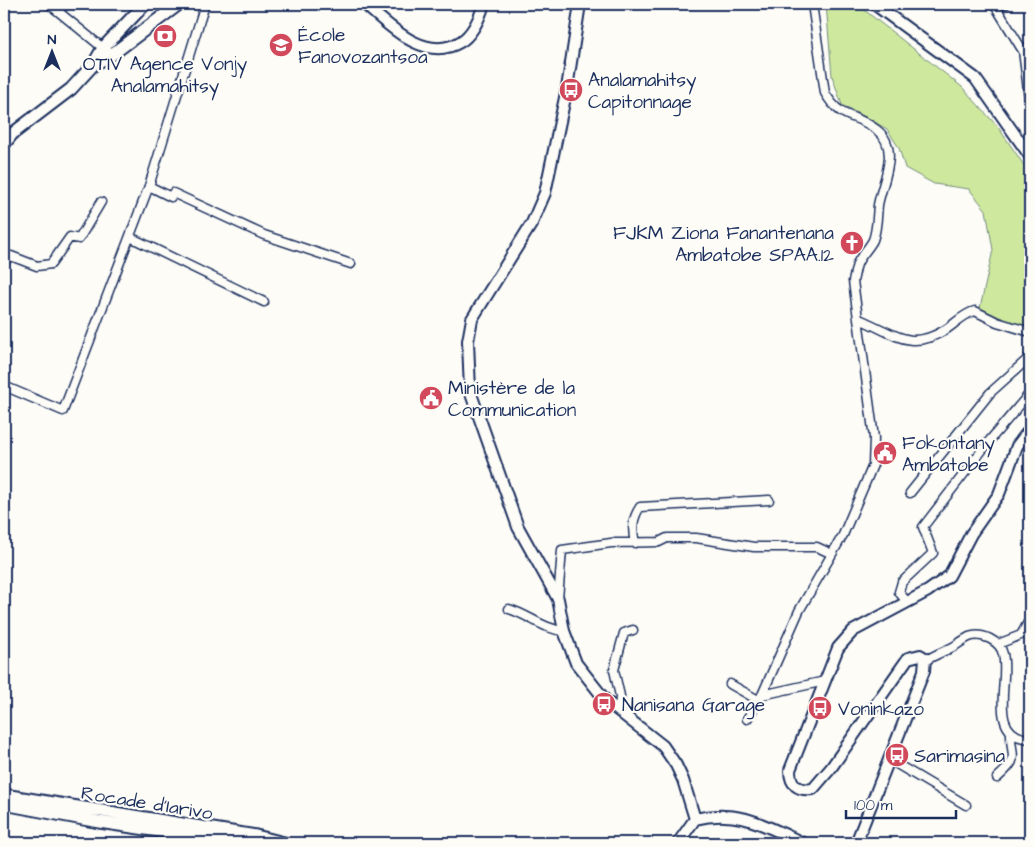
<svg xmlns="http://www.w3.org/2000/svg" width="1034" height="847" viewBox="0 0 1034 847" font-family="'Architects Daughter',sans-serif">
	<style>
		.green { fill: #cee89e; stroke: #748c7e }
		.lines { fill: none; stroke-linecap: round; stroke-linejoin: round }
		.minor-casing { stroke: #1b2f5e; stroke-width: 11 }
		.tertiary-casing { stroke: #1b2f5e; stroke-width: 14 }
		.secondary-casing { stroke: #1b2f5e; stroke-width: 15 }
		.minor { stroke: #fdfcf7; stroke-width: 8 }
		.tertiary { stroke: #fdfcf7; stroke-width: 10 }
		.secondary { stroke: #fdfcf7; stroke-width: 11 }
		.labels { text-anchor: middle; stroke-width: 4.5; stroke-linejoin: round; paint-order: stroke }
		.poi-label { font-size: 19px; fill: #1b2f5e; stroke: #fdfcf7; text-anchor: start }
		.street-label { font-size: 19px; fill: #1b2f5e; stroke: #fdfcf7 }
	</style>
	<rect width="100%" height="100%" fill="#fdfcf7"/>
	<filter id="ink" filterUnits="userSpaceOnUse"><feTurbulence type="fractalNoise" baseFrequency=".02" numOctaves="2"/><feDisplacementMap in="SourceGraphic" scale="10" xChannelSelector="R" yChannelSelector="G"/><feConvolveMatrix kernelMatrix="1 2 1 2 8 2 1 2 1" color-interpolation-filters="sRGB"/></filter>
	<g filter="url(#ink)">
		<path class="green" d="M826 4H866L863 9 962 87 998 127 1030 174V326H1018L980 308 993 250 986 210 969 189 934 184 905 168 899 148 887 129 842 105 832 76Z"/>
		<g class="lines">
			<g class="minor-casing">
				<path id="minor" d="M49 4 103 48
					M994 4 1023 51 1030 106
					M996 4H1006
					M57 10 67 4
					M149 186 171 197 173 193 264 235 351 264
					M130 237 264 302
					M4 261 11 256 37 266 51 264 70 237 79 239 101 202
					M859 319C894 333 909 352 945 330 955 324 963 314 975 311L997 322 1030 332
					M4 386 63 411 149 186 205 4
					M910 493 990 393 1030 357
					M635 543C632 529 632 519 640 507L769 500
					M558 599 562 550 611 543 659 542 667 538H696L754 547H817L832 554
					M907 602 899 592 902 582 933 553 923 527 990 440 1030 393
					M509 609C529 615 543 629 564 631
					M998 644 1021 635 1030 619
					M925 661C934 655 943 652 953 647 958 644 963 640 969 637 982 632 1000 641 1003 654 1010 681 986 736 1030 739
					M730 684 758 700
					M762 695 825 681
					M619 711 620 696 614 670 624 633 633 630
					M747 719 762 695 799 611 843 535 873 465 874 438 853 281C855 275 855 268 858 262 862 254 869 248 873 240 877 230 877 216 878 205 882 182 901 149 877 130 856 113 842 122 825 93L812 4
					M890 760 966 805
					M997 778C1022 756 1010 759 1011 732"/>
			</g>
			<g class="tertiary-casing">
				<path id="tertiary" d="M364 4C390 26 425 63 460 42 472 35 480 17 484 4
					M580 4 567 88 545 193 532 223 472 319 468 341 470 391 518 527 558 599 564 631 576 663 606 701 663 746 676 765 683 780 695 819
					M874 4 975 78 1030 156
					M678 843 695 819C738 808 766 826 803 843
					M856 843 924 671 925 658 920 655 908 658 831 768 813 789C798 791 790 785 790 770L838 648 853 631 928 591 949 576 971 534 999 494 1017 446 1030 429"/>
			</g>
			<g class="secondary-casing">
				<path id="secondary" d="M93 65 111 55 179 4
					M4 144 12 134 71 89 93 65 103 48 145 4
					M4 795 256 836 284 843
					M4 804 99 822 240 843"/>
			</g>
			<use href="#minor" class="minor"/>
			<use href="#tertiary" class="tertiary"/>
			<use href="#secondary" class="secondary"/>
		</g>
	</g>
	<defs>
		<g id="bank-disc" transform="scale(1.25)"><circle r="9.5" fill="#d1495b" stroke="#fdfcf7"/><path d="M-6-4H6V4H-6ZM0-2.3a2.3 2.3 0 1 0 0 4.6a2.3 2.3 0 1 0 0-4.6Z" fill="#fff"/></g>
		<g id="school-disc" transform="scale(1.25)"><circle r="9.5" fill="#d1495b" stroke="#fdfcf7"/><path d="M0-5L7-2L0 1L-7-2ZM-4 1L0 2.5L4 1V4Q0 6-4 4Z" fill="#fff"/></g>
		<g id="bus-disc" transform="scale(1.25)"><circle r="9.5" fill="#d1495b" stroke="#fdfcf7"/><path d="M-5-6H5V4H4V6H2V4H-2V6H-4V4H-5ZM-3.5-4V0h7V-4ZM-3.5 1.2v1.5H-2V1.2ZM2 1.2v1.5H3.5V1.2Z" fill="#fff"/></g>
		<g id="church-disc" transform="scale(1.25)"><circle r="9.5" fill="#d1495b" stroke="#fdfcf7"/><path d="M-1.2-6h2.4v3.5h3.3v2.4h-3.3V6h-2.4V-.1h-3.3v-2.4h3.3Z" fill="#fff"/></g>
		<g id="civic-disc" transform="scale(1.25)"><circle r="9.5" fill="#d1495b" stroke="#fdfcf7"/><path d="M-.6-6.5H3V-4.5H.6V-3L4-1V1h2V6H-6V1h2V-1L-.6-3ZM-1.2 2.5V6h2.4V2.5Z" fill="#fff"/></g>
	</defs>
	<g fill-rule="evenodd">
		<use href="#bank-disc" x="165" y="36"/>
		<use href="#school-disc" x="281" y="45"/>
		<use href="#bus-disc" x="571" y="90"/>
		<use href="#church-disc" x="852" y="243"/>
		<use href="#civic-disc" x="431" y="398"/>
		<use href="#civic-disc" x="885" y="453"/>
		<use href="#bus-disc" x="604" y="704"/>
		<use href="#bus-disc" x="820" y="708"/>
		<use href="#bus-disc" x="897" y="755"/>
	</g>
	<g class="labels">
		<g class="poi-label">
			<text x="298" y="41">École<tspan x="298" dy="22">Fanovozantsoa</tspan></text>
			<text x="165" y="70" text-anchor="middle">OTIV Agence Vonjy<tspan x="165" dy="22">Analamahitsy</tspan></text>
			<text x="588" y="86">Analamahitsy<tspan x="588" dy="22">Capitonnage</tspan></text>
			<text x="834" y="239" text-anchor="end">FJKM Ziona Fanantenana<tspan x="834" dy="22">Ambatobe SPAA.12</tspan></text>
			<text x="448" y="394">Ministère de la<tspan x="448" dy="22">Communication</tspan></text>
			<text x="902" y="449">Fokontany<tspan x="902" dy="22">Ambatobe</tspan></text>
			<text x="622" y="711">Nanisana Garage</text>
			<text x="838" y="715">Voninkazo</text>
			<text x="914" y="762">Sarimasina</text>
		</g>
		<g class="street-label">
			<text transform="translate(147 802) rotate(9)" y="7">Rocade d'Iarivo</text>
		</g>
	</g>
	<rect width="1034" height="847" fill="none" stroke="#fdfcf7" stroke-width="20"/>
	<rect x="10" y="10" width="1014" height="827" fill="none" stroke="#1b2f5e" stroke-width="2" filter="url(#ink)"/>
	<g transform="translate(52 52)" stroke="#fdfcf7" stroke-width="4" paint-order="stroke">
	<path d="M0-4L9 19L0 12L-9 19Z" fill="#1b2f5e"/>
	<text y="-8" font-size="14" font-weight="bold" text-anchor="middle" fill="#1b2f5e">N</text>
	</g>
	<path d="M846 810v8h110v-8" fill="none" stroke="#1b2f5e" stroke-width="2.5"/>
	<text x="854" y="810" font-size="15" fill="#1b2f5e" stroke="#fdfcf7" stroke-width="4" paint-order="stroke">100 m</text>
</svg>
